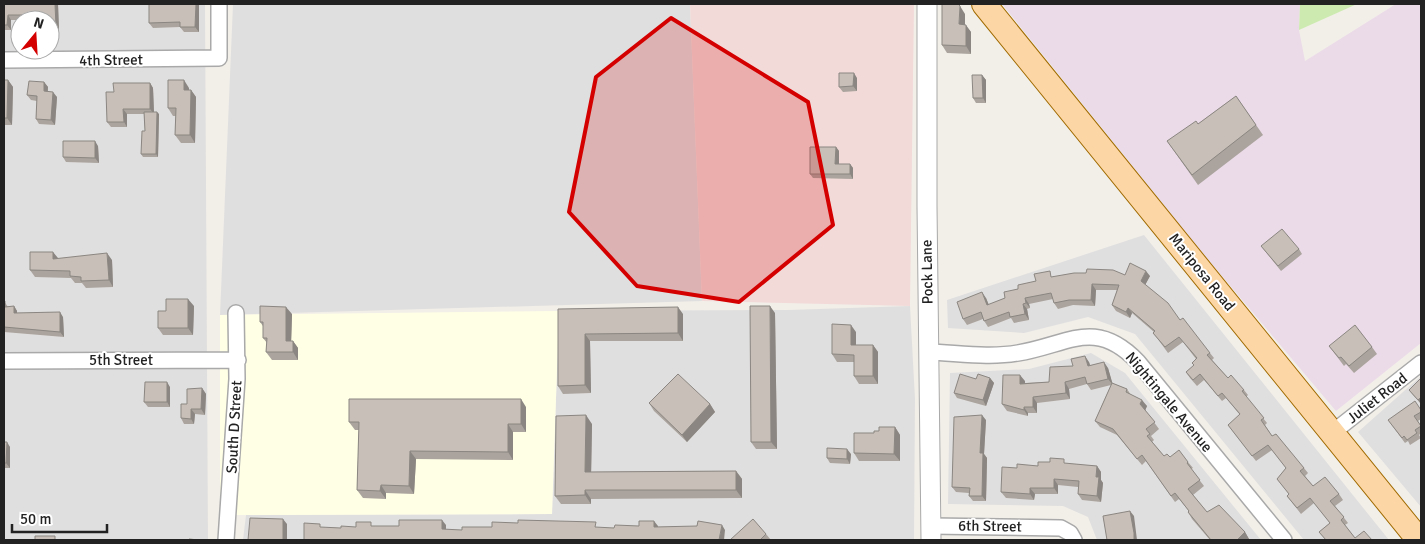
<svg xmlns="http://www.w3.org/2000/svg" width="1425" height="544" viewBox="0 0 1425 544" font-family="Signika,sans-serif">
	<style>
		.residential { fill: #e0dfdf; fill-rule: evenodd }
		.commercial { fill: #f2dad9 }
		.industrial { fill: #ebdbe8 }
		.education { fill: #ffffe5 }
		.grass { fill: #cdebb0 }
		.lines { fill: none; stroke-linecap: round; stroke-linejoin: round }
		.minor-casing { stroke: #a9a9a9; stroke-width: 18 }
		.tertiary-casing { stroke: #a9a9a9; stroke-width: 21 }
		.primary-casing { stroke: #a06b00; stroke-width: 26 }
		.minor { stroke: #fff; stroke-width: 15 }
		.tertiary { stroke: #fff; stroke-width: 19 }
		.primary { stroke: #fcd6a4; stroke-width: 24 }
		.wall { fill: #aba49e }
		.shaded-wall { fill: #8b8681 }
		.building { fill: #c7bfb8; stroke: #8b8681 }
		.marked { fill: #d40000; fill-opacity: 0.2; stroke: #d40000; stroke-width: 4; stroke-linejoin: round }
		.labels { text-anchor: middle; stroke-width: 4; stroke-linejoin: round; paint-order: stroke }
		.street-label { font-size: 15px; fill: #222; stroke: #fff }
	</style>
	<rect width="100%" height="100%" fill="#f2efe9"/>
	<path class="residential" d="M4 4H205L208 540H4ZM20 20H50V50H20Z
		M233 4H690L702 301 220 315Z
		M1144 235 1389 540H1304L1135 334 1088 317 1024 333 948 328 947 300Z
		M910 306 915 399 914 540H243L246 515 552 514 559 311 788 310Z
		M1091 353 1125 373 1261 540H1097L1088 517 1063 506 948 504 950 373 1029 369Z
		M1421 376V507L1358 432Z"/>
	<path class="commercial" d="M690 4H914L910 306 702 301Z"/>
	<path class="industrial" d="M1002 4H1300L1299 30 1305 61 1396 4H1421V343L1336 411 1205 256Z"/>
	<path class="education" d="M559 311 552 514 220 515V315Z"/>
	<path class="grass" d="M1300 4H1357L1299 30Z"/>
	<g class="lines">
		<g class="minor-casing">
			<path id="minor" d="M4 60 219 58V4
				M929 352C958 353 989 358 1018 353 1068 345 1095 317 1138 362L1284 540
				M4 361 238 360
				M1332 433 1421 363
				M931 526 1061 528 1070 533 1074 540
				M226 540 237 379 236 313"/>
		</g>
		<g class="tertiary-casing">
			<path id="tertiary" d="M927 4V206L931 540"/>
		</g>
		<g class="primary-casing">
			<path id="primary" d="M984 4 1419 540"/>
		</g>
		<use href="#minor" class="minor"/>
		<use href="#tertiary" class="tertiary"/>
		<use href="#primary" class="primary"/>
	</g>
	<path class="wall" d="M4 4H58L59 31H50V20H11V30H4Z
		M149 4H199V32H184L180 27 153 28 149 23Z
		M965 14V25L971 32V54L947 53 942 45Z
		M982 75 986 80V103H976L973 98Z
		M857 78V91L843 92 839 87Z
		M4 80H8L13 87 12 125H4Z
		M44 82 48 87V92L57 97 55 125 39 124 36 119 37 101 31 100 27 95Z
		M150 83 153 88 154 112 159 114 158 157H143L141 154 145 131 144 114H127V127H111L107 122 114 92Z
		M189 88V90H191L196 97 195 143H181L175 135 176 116H173L168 108Z
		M1236 96 1263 135 1198 185 1167 141 1198 124Z
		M98 146 99 163 66 162 63 157Z
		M836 147 839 151V164H850L853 168V179L813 178 810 174Z
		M1261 246 1299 249 1302 254 1281 271Z
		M58 259 112 260 113 287 86 288 82 283H75L71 278 35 277 30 270Z
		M1125 275 1150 276 1145 285 1210 353 1214 358 1212 360 1228 378 1244 390 1248 395 1246 397 1267 423 1265 425 1272 436 1304 468 1308 473 1305 476 1313 486 1339 494 1343 500 1335 506 1348 523 1345 525 1355 538 1372 540H1326L1319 532 1330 523 1314 503 1301 514 1287 496 1289 494 1277 479 1286 468 1272 450 1256 461 1228 425 1240 415 1226 398 1222 401 1204 380 1197 386 1190 378 1186 372 1194 366 1196 359 1183 342 1168 353 1157 338 1153 333 1154 332 1132 313 1130 318 1116 311 1112 305 1117 290H1096L1095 306 1073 305 1058 309 1054 303 1053 299 1029 304 1030 308 1027 309 1029 320 1014 323 1011 318 988 327 983 319 967 325 963 319 986 298 989 305 1005 298 1018 289 1036 281 1054 277Z
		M4 301 8 307 14 306 17 311V313L63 317 64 337 4 332Z
		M194 306 193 335H163L158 328Z
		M558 309 683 314V341H590L591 393 563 394 558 386Z
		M775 313 777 449H756L751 442Z
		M292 314 291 341H293L298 348V360H272L266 352 267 343 263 338V326L260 322Z
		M856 332V345H873L878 352V384H859L854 376V362H837L832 354Z
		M1329 346 1372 347 1377 354 1354 373 1346 364 1344 366Z
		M1089 362 1090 365 1108 368 1112 383 1127 389 1131 395 1147 406 1145 410 1159 429 1151 436 1154 440 1152 442 1164 456 1188 462 1193 468 1191 469 1204 486 1193 495 1207 512 1245 532 1249 539 1248 540H1210L1192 519 1188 512 1189 511 1179 499 1175 502 1146 461 1142 465 1117 435 1100 427 1095 421 1111 385 1091 390 1087 384 1069 389 1070 399 1037 403V413H1028V416L1007 411 1002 404 1025 381V383L1049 382 1073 366Z
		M990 378 994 383 986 406 957 398 954 393 976 379Z
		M1421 381V404L1413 395 1409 390Z
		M170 387V407H148L144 402Z
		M202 388 206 394 205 415 195 414 194 424H184L181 418 187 404Z
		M649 403 710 404 715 412 687 442 654 411Z
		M526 407V432H513V460L416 459 414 494 386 493V499L363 498 357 490 359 430H355L349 422Z
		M1421 410V419L1418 421 1421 426V433L1419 435 1421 438 1410 445 1408 441 1405 443 1388 420Z
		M986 420 984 454 987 458 986 501H973L969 496V493L956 492 952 487Z
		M592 424 591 472 736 471 742 479V498L591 499V504H561L555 496Z
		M895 427 900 435V461H859L854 453 874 433Z
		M4 442 10 447V468H4Z
		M851 454 850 464 830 463 827 458Z
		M1068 464 1097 466 1101 472V480L1103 483 1101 502 1082 500 1078 494V487L1058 485V494H1035L1034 500 1006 498 1001 492 1017 468 1038 466Z
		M766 534 771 540H730Z"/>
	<path class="shaded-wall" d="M55 4H58L59 31 56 26Z
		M196 4H199V32L195 27Z
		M960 6 965 14V32L959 24Z
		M8 15 11 20V30L7 25Z
		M966 25 971 32V54L966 46Z
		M854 73 857 78V91L853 86Z
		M982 75 986 80V103L983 98Z
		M8 80 13 87 12 125 7 118Z
		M184 80 189 88V97L184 90Z
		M44 82 48 87 47 97 44 91Z
		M150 83 153 88 154 114 150 109Z
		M191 90 196 97 195 143 190 135Z
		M53 92 57 97 55 125 51 120Z
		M123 109 127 114V127L124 122Z
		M157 112 159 114 158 157 156 154Z
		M95 141 98 146 99 163 95 158Z
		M836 147 839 151V168L835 164Z
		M850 164 853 168V179L850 174Z
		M53 252 58 258V266L53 259Z
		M107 253 112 260 113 287 109 280Z
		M1146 271 1150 276 1144 287 1141 281Z
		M1092 284 1096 290 1095 306 1091 300Z
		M982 292 986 298 991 311 987 305Z
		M1025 298 1029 304 1030 308 1026 303Z
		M188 299 194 306 193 335 188 328Z
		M1023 304 1027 309 1029 320 1025 314Z
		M14 306 17 311V318L14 313Z
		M770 306 775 313 777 449 771 442Z
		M286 307 292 314 291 348 286 341Z
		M678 307 683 314V341L678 333Z
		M1128 308 1132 313 1130 318 1126 312Z
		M60 312 63 317 64 337 60 332Z
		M851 325 856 332V352L851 345Z
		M585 334 590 341 591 393 585 385Z
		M293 341 298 348V360L293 352Z
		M873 345 878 352V384L873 376Z
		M1085 356 1089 362 1092 372 1088 366Z
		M1104 362 1108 368 1113 385 1108 379Z
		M1020 375 1025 381V390L1020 384Z
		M990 378 994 383 986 406 983 400Z
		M167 382 170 387V407L167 402Z
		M1065 382 1069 389 1070 399 1066 393Z
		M202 388 206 394 205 415 201 409Z
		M1033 397 1037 403V413L1033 407Z
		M1421 397V404L1418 400Z
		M521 399 526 407V432L521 424Z
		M1142 400 1147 406 1145 411 1140 404Z
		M710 404 715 412 687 442 682 435Z
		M1024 407 1028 413V416L1024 410Z
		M191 409 195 414 194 424 191 419Z
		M586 415 592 424 591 481 585 472Z
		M982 415 986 420 984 454 987 458 986 501 982 496 980 453Z
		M508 424 513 432V460L508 452Z
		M895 427 900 435V461L894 454Z
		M7 442 10 447V468L6 463Z
		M847 449 851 454 850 464 847 459Z
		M410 451 416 459 414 494 409 486Z
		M1097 466 1101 472V480L1103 483 1101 502 1097 496 1096 477Z
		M736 471 742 479V498L736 490Z
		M1054 479 1058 485V494L1054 488Z
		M381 485 386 493V499L380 491Z
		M1030 488 1035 494 1034 500 1030 494Z
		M585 490 591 499V504L585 495Z
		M1130 511 1134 516 1137 540H1134Z
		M283 519 287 524V540H283Z
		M442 520 446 525V535L442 529Z
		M654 521 658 526V532L654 527Z
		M722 525 725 530 724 540H719Z
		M1245 532 1249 539 1248 540H1237Z"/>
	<path class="building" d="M4 4H55L56 26H50V20H31V15H8L7 25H4Z
		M149 4H196L195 27H180V22L149 23Z
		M942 4H958L960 6 959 24 966 25V46L942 45Z
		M839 73H854L853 86 839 87Z
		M972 75H982L983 98H973Z
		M4 80H8L7 118H4Z
		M168 80H184V90H191L190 135H175L176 108H168Z
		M29 81 44 82V91L53 92 51 120 36 119 37 96 27 95Z
		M113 83H150V109H123L124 122H107L106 92H114Z
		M1236 96 1256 125 1192 175 1167 141 1196 121 1198 124Z
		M144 112H157L156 154H141L142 131H145Z
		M63 141H95V158L63 157Z
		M810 147H836L835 164H850V174H810Z
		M1282 229 1299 249 1278 266 1261 246Z
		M30 252H53V259L107 253 109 280 81 281V277L70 276V271L30 270Z
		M1130 263 1146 271 1141 281 1168 303 1180 320 1183 318 1210 353 1207 355 1228 378 1231 375 1244 390 1242 391 1264 418 1261 420 1272 436 1276 434 1304 468 1300 471 1313 486 1325 477 1339 494 1330 501 1344 517 1341 520 1355 538 1364 531 1372 540H1326L1319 532 1330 523 1310 498 1297 508 1287 496 1289 494 1277 479 1286 468 1268 445 1252 456 1228 425 1240 414 1222 393 1218 396 1200 374 1193 380 1186 372 1194 365 1192 363 1197 358 1179 337 1165 347 1153 333 1155 331 1128 308 1126 312 1112 305 1119 285 1092 284 1091 300H1069L1054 303 1051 293 1025 298 1026 303 1023 304 1025 314 1010 317 1009 312 984 321 981 312 963 319 957 302 982 292 987 305 1005 298 1004 292 1018 289V285L1036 281 1034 274 1050 271 1051 277 1074 273H1086L1087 269 1113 270 1125 275Z
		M166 299H188V328H158V311H166Z
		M4 301H5V307L14 306V313L60 312V332L4 327Z
		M260 306 286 307V341H293V352H266L267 338H263V322H260Z
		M750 306H770L771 442H751Z
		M678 307V333L585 334V385L558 386V309Z
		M832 324 851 325V345H873V376H854V355L832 354Z
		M1355 325 1372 347 1349 366 1341 357 1339 358 1329 346Z
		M1085 356 1088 366 1104 362 1108 379 1087 384 1085 377 1065 382 1066 393 1033 397V407H1024V410L1002 404 1003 375H1020V384L1049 382 1050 367 1073 366 1071 359Z
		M678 374 710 404 682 435 649 403Z
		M960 374 976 379 978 374 990 378 983 400 954 393Z
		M1420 379 1421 381V397L1418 400 1409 390Z
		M145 382H167V402H144Z
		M1112 383 1127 389 1126 392 1142 400 1140 404 1155 422 1146 429 1150 434 1147 436 1164 456 1167 454 1170 457 1179 450 1188 462 1187 463 1200 480 1188 489 1207 512 1219 505 1245 532 1237 540H1211L1188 512 1189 511 1175 493 1171 496 1142 455 1137 459 1113 429 1095 421Z
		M202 388 201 409H191V419L181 418V404H187V389Z
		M349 399H521V424H508V452L410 451 409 486 381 485 380 491 357 490 359 422H349Z
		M1415 401 1421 410V412L1414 416 1421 426 1415 430 1417 433 1407 440 1404 436 1402 438 1388 420Z
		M586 415 585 472 736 471V490H585V495L555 496 556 416Z
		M982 415 980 453H983L982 496H969L970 488 952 487 954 417Z
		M879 427H895L894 454 854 453V433H874V431H879Z
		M4 442H7L6 463H4Z
		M827 448 847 449V459L827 458Z
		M1050 458 1064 459V463L1097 466 1096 477H1099L1097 496 1078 494 1079 481 1054 479V488H1030V494L1001 492 1002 467 1017 468V464L1038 466V462H1050Z
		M1130 511 1134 533V540H1107L1103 516Z
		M250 518 283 519V540H248Z
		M753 519 766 534 760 540H730Z
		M399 520H442V529L462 530V527H492V522L518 523V520L596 522 595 527 614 528 615 525 639 526V521H654V527L697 526 698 521 722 525 719 540H304V523L320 524V527L341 528V526L356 527V522H371V526H399Z
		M35 536H55V540H35Z
		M189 539 199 540H189Z"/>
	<path class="marked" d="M671 18 808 102 833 225 739 302 637 286 569 212 596 77Z"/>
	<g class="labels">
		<g class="street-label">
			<text transform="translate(111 60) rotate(-1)" y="5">4th Street</text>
			<text transform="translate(927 272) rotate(-91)" y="5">Pock Lane</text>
			<text transform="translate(1202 272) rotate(51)" y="5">Mariposa Road</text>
			<text x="121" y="365">5th Street</text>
			<text transform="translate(1377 398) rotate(-38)" y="5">Juliet Road</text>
			<text transform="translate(1169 402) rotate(50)" y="5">Nightingale Avenue</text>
			<text transform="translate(234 427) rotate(-87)" y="5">South D Street</text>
			<text transform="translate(990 526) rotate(1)" y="5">6th Street</text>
		</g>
	</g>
	<rect width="1425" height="544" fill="none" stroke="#222222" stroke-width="10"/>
	<g transform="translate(35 35) rotate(18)"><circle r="24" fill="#ffffff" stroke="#a7a7a7"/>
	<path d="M0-4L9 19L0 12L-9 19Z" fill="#d40000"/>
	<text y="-8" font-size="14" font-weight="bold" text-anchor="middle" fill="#222222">N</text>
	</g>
	<path d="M12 524v8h95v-8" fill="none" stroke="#222222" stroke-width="2.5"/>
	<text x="20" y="524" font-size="15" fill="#222222" stroke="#ffffff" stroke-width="4" paint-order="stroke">50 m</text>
</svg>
